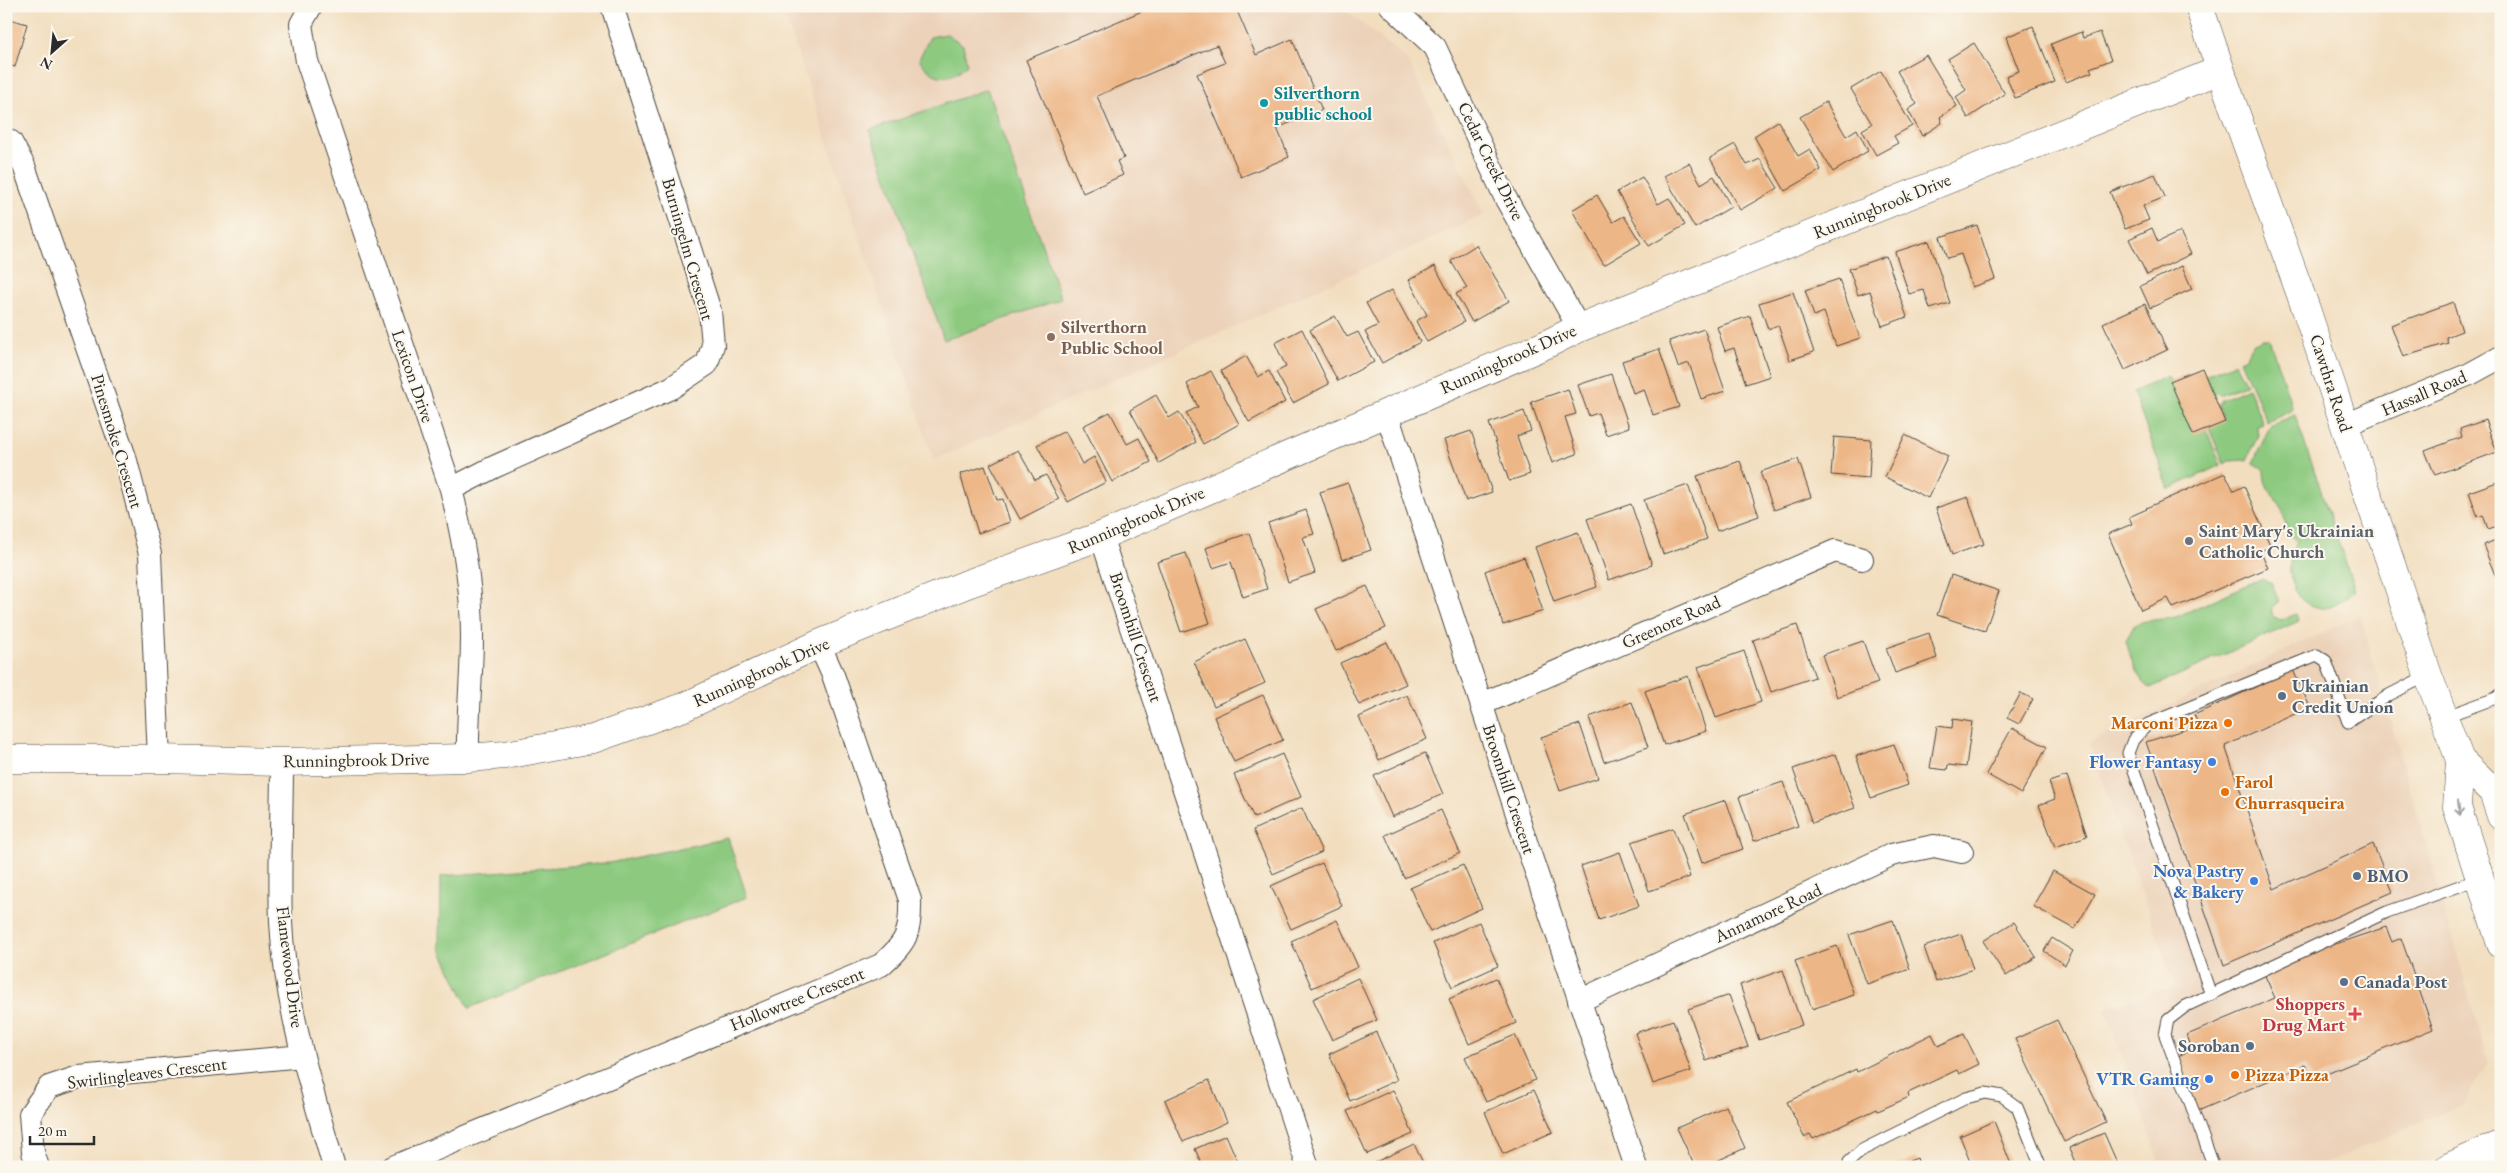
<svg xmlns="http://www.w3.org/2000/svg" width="2507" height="1173" viewBox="0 0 2507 1173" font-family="'EB Garamond',serif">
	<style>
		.built { fill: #ecd2b9 }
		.green { fill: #8dca80; stroke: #5c7a56 }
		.building { fill: #edb686 }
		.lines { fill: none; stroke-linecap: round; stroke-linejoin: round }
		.service-casing { stroke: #494641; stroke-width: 13 }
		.minor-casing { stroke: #494641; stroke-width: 24 }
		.tertiary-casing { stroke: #494641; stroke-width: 29 }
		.secondary-casing { stroke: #494641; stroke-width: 29 }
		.service { stroke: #fff; stroke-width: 11 }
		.minor { stroke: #fff; stroke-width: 22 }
		.tertiary { stroke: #fff; stroke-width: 28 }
		.secondary { stroke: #fff; stroke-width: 28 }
		.oneway { stroke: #a0a0a0 }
		.culture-dot { fill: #0f9aa8; stroke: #fbf7ec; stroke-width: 2 }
		.education-dot { fill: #8d6e63; stroke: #fbf7ec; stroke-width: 2 }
		.worship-dot { fill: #6b7280; stroke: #fbf7ec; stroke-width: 2 }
		.service-dot { fill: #5c6f8a; stroke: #fbf7ec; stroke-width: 2 }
		.food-dot { fill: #e8710a; stroke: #fbf7ec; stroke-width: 2 }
		.shop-dot { fill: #3f7fe0; stroke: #fbf7ec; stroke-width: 2 }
		.health-dot { fill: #e0444e; stroke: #fbf7ec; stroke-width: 2 }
		.labels { text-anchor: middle; stroke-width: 4; stroke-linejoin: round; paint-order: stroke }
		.culture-label { font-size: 18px; font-weight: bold; fill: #0d838f; stroke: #fbf7ec; text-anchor: start }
		.street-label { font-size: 18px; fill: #2b2b2b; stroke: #fbf7ec }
		.education-label { font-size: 18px; font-weight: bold; fill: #785e54; stroke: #fbf7ec; text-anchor: start }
		.worship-label { font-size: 18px; font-weight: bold; fill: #5b616d; stroke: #fbf7ec; text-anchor: start }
		.service-label { font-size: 18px; font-weight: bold; fill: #4e5e75; stroke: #fbf7ec; text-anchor: start }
		.food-label { font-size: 18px; font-weight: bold; fill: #c56008; stroke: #fbf7ec; text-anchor: start }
		.shop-label { font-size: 18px; font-weight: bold; fill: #366cbe; stroke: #fbf7ec; text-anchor: end }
		.health-label { font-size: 18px; font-weight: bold; fill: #be3a42; stroke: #fbf7ec; text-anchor: end }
	</style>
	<rect width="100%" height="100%" fill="#fbf7ec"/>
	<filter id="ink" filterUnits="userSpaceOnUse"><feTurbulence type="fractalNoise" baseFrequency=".02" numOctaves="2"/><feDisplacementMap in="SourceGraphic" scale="10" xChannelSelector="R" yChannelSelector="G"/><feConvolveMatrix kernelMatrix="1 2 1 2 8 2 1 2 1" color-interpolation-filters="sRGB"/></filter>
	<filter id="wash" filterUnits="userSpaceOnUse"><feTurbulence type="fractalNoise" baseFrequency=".0096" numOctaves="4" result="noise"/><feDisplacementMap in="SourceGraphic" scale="20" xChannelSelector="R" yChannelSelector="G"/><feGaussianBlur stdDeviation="1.12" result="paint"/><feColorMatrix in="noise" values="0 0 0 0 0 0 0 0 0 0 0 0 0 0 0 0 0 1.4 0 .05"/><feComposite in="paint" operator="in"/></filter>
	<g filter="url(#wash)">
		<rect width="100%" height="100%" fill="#f2debf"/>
		<path class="built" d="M782 6H1341L1408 61 1484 215 934 460Z
			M2360 615 2488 1063 2463 1103 2318 1167H2161L2105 1008 2175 987 2089 743Z"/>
		<path class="green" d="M947 34 963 45 967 64C949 83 933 80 919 59L930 37Z
			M987 89 1061 299 944 340 870 130Z
			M2263 339H2269L2293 410 2267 422 2240 360 2246 357 2252 344Z
			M2235 363 2246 384 2219 395 2217 393 2213 394 2205 375Z
			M2167 376 2206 430 2221 465 2169 489 2133 392Z
			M2248 388 2263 424 2257 426 2258 435 2247 460 2230 461 2224 464 2209 428 2225 421 2218 404 2222 402 2221 400Z
			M2295 415 2355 590C2347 597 2334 609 2322 608 2299 607 2288 584 2290 563 2291 556 2295 548 2297 541 2281 528 2288 518 2279 504 2270 489 2264 488 2264 469L2253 463 2270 426Z
			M2262 578 2271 583 2280 601 2271 609 2273 617 2280 620 2297 614 2299 621 2150 688C2135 678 2131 657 2126 641L2135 625 2140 622 2176 617Z
			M728 838 747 897 469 1008 440 947 441 876 609 863Z"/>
		<g id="blocks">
			<path class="building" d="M1154 6H1235L1256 55 1292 39 1322 110 1277 128 1289 157 1241 177 1197 74 1225 63 1217 45 1097 96 1124 158 1117 161 1123 175 1083 193 1026 60Z
				M6 18 27 24 15 67 6 64Z
				M2033 26 2055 82 2015 98 2006 76 2019 71 2006 37Z
				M2081 32 2083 38 2100 32 2111 60 2090 68 2092 72 2066 82 2051 44Z
				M1974 43 2005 94 1968 118 1956 97 1966 90 1948 59Z
				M1926 55 1957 106 1940 117 1942 123 1922 136 1908 110 1917 104 1897 71Z
				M1881 71 1912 126 1894 136 1898 143 1876 155 1862 130 1872 124 1851 89Z
				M1826 102 1846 136 1857 129 1868 151 1833 172 1800 117Z
				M1778 121 1798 156 1810 149 1821 170 1785 191 1754 136Z
				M1735 144 1747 165 1760 159 1778 188 1740 210 1710 158Z
				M1689 163 1701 184 1714 176 1731 207 1695 228 1664 176Z
				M2155 174 2165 197 2143 206 2149 220 2125 229 2110 192Z
				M1642 177 1658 204 1669 198 1685 225 1649 246 1617 192Z
				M1597 195 1613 222 1624 216 1641 243 1604 265 1572 210Z
				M1977 225 1995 279 1972 287 1961 254 1947 258 1940 237Z
				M2152 228 2158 242 2180 232 2191 254 2147 275 2129 239Z
				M1929 241 1950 303 1930 309 1924 290 1909 294 1895 252Z
				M1476 245 1509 301 1472 322 1456 294 1467 288 1451 261Z
				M1886 256 1907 317 1882 326 1870 291 1858 295 1849 269Z
				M1435 266 1464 322 1427 342 1416 321 1427 315 1409 280Z
				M2182 266 2192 289 2150 308 2140 286Z
				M1839 279 1860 338 1836 346 1824 312 1814 316 1805 290Z
				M1392 290 1420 342 1382 363 1365 332 1378 325 1366 303Z
				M1793 292 1814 352 1790 360 1778 325 1768 329 1759 303Z
				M2453 302 2462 331 2446 337 2448 343 2403 357 2391 325Z
				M2145 304 2167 350 2125 370 2103 323Z
				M1335 316 1347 337 1358 332 1374 362 1338 381 1310 330Z
				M1750 316 1770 376 1746 384 1734 348 1725 351 1717 327Z
				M1302 329 1329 384 1293 403 1276 372 1286 367 1275 343Z
				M1704 329 1725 391 1701 399 1689 363 1678 367 1669 341Z
				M1659 349 1679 407 1653 415 1644 389 1633 393 1622 361Z
				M1246 356 1258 377 1269 371 1285 402 1249 422 1221 371Z
				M2202 368 2225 422 2193 435 2170 381Z
				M1211 371 1239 424 1203 444 1186 413 1198 407 1187 384Z
				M1611 374 1629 427 1606 435 1598 413 1589 416 1578 385Z
				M1568 389 1576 414 1565 417 1577 454 1552 463 1531 402Z
				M1156 395 1169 418 1179 412 1196 442 1159 463 1130 410Z
				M1524 411 1531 431 1517 436 1530 474 1509 481 1489 423Z
				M1110 412 1127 444 1139 438 1151 462 1112 482 1083 426Z
				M2485 420 2497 452 2435 475 2425 451 2462 437 2460 429Z
				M1065 431 1082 464 1094 457 1106 482 1068 502 1037 445Z
				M1471 431 1492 492 1466 501 1444 440Z
				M1905 435 1948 456 1928 498 1885 477Z
				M1834 437 1871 440 1869 478 1831 475Z
				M1018 450 1035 480 1046 475 1059 499 1020 519 990 464Z
				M1798 459 1811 497 1774 510 1760 472Z
				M1740 461 1759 516 1717 531 1697 476Z
				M985 466 997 500 1003 499 1010 522 978 533 960 474Z
				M2225 473 2234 491 2244 486 2271 547 2260 551 2268 568 2173 608 2168 598 2141 610 2108 534 2132 524 2129 517 2147 509 2146 508Z
				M2500 481 2501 525 2488 529 2483 515 2478 517 2469 492Z
				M1348 483 1371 550 1342 560 1320 492Z
				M1688 485 1707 539 1663 554 1644 500Z
				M1968 497 1984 544 1952 555 1936 508Z
				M1631 504 1652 565 1609 580 1587 519Z
				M1306 510 1314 534 1303 537 1315 573 1288 582 1268 523Z
				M1578 532 1597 587 1554 602 1535 547Z
				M1249 533 1267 589 1243 597 1231 562 1213 568 1206 548Z
				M2501 538V585H2499L2483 545Z
				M1186 553 1210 623 1181 632 1157 562Z
				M1524 557 1543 611 1503 625 1485 571Z
				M1951 575 1999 591 1985 631 1937 615Z
				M1367 586 1386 628 1336 651 1316 609Z
				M1797 625 1815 677 1771 692 1753 640Z
				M1929 633 1937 658 1895 673 1886 648Z
				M1245 639 1265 683 1214 706 1194 662Z
				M1863 641 1878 683 1837 697 1822 655Z
				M1387 642 1406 684 1359 705 1340 663Z
				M1744 651 1761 702 1716 718 1698 667Z
				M2293 670 2310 707 2225 746 2274 889 2373 844 2393 892 2224 965 2146 742 2199 725 2194 715Z
				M1688 676 1706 731 1664 745 1645 691Z
				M2021 693 2033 699 2019 724 2007 718Z
				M1263 695 1283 740 1234 762 1214 717Z
				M1407 695 1427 739 1379 760 1359 717Z
				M1632 702 1648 747 1604 762 1589 717Z
				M1953 719 1972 722 1966 767 1948 765 1947 770 1930 768 1937 726 1952 728Z
				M1580 724 1598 778 1560 791 1541 737Z
				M2012 728 2047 747 2021 794 1986 774Z
				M1894 744 1908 785 1871 798 1856 756Z
				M1425 753 1443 794 1392 817 1374 776Z
				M1282 754 1301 797 1254 818 1234 775Z
				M1836 754 1855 808 1812 823 1793 769Z
				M2067 776 2087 836 2055 847 2039 805 2055 799 2049 782Z
				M1783 782 1798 826 1754 841 1739 797Z
				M1726 800 1743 849 1702 863 1685 814Z
				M1302 808 1322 852 1273 874 1253 830Z
				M1441 810 1460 853 1404 878 1385 835Z
				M1673 828 1690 877 1649 891 1632 842Z
				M1620 852 1639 906 1599 920 1581 866Z
				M1322 863 1342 906 1291 929 1271 886Z
				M1463 865 1482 908 1430 932 1410 888Z
				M2053 871 2095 894 2075 929 2033 906Z
				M1337 920 1358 967 1312 988 1291 941Z
				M1893 920 1910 969 1867 984 1849 935Z
				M1479 922 1498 966 1452 987 1433 943Z
				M2014 922 2036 957 2006 976 1983 941Z
				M2386 927 2392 942 2401 938 2433 1029 2312 1079 2305 1065 2198 1111 2178 1056 2192 1050 2187 1035 2275 998 2262 969Z
				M1961 934 1973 969 1936 982 1924 947Z
				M2052 938 2073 951 2065 965 2044 951Z
				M1837 946 1854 995 1812 1009 1795 961Z
				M1783 970 1802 1025 1759 1040 1740 985Z
				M1358 978 1377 1020 1332 1040 1313 999Z
				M1496 978 1516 1023 1469 1044 1449 999Z
				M1729 995 1748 1047 1706 1061 1688 1009Z
				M1673 1020 1691 1071 1653 1084 1635 1033Z
				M2057 1020 2106 1122 2064 1142 2015 1039Z
				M1376 1032 1397 1080 1350 1101 1329 1054Z
				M1932 1034 1938 1046 1964 1034 1979 1064 1959 1074 1957 1070 1908 1093 1909 1097 1878 1111 1877 1109 1813 1139 1810 1134 1804 1137 1787 1102 1856 1069 1857 1072Z
				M1515 1035 1535 1080 1486 1102 1465 1057Z
				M1209 1080 1227 1122 1183 1142 1165 1100Z
				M1393 1090 1413 1134 1367 1154 1347 1111Z
				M1534 1090 1553 1132 1503 1154 1485 1112Z
				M1726 1106 1745 1148 1704 1167H1695L1677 1128Z
				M1994 1121 2012 1167H1972L1960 1136Z
				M2104 1133 2119 1167H2077L2069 1148Z
				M1226 1135 1240 1167H1203L1195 1149Z
				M1414 1144 1425 1167H1365Z
				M1917 1158 1920 1167H1894Z
				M1747 1161 1749 1167H1735Z"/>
		</g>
	</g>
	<g filter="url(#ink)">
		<use href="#blocks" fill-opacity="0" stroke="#494641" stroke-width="1"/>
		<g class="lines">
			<g class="service-casing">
				<path id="service" d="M2444 717 2496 698 2501 694
					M2211 995 2128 753 2133 740 2148 724 2317 655 2326 661 2348 722 2389 695 2428 675
					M1848 1167 1849 1162 1862 1150 1966 1098 1985 1093 2002 1096 2017 1107 2041 1167
					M2214 1167 2165 1035 2168 1020 2186 1006 2387 912 2479 879"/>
			</g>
			<g class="minor-casing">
				<path id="minor" d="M311 6 301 24 307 61 451 489C463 537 472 586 472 636 472 677 467 717 468 758
					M1391 6 1435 47 1506 199 1579 328
					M6 139 11 142 24 166 125 457 150 554 159 759
					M1386 411 1530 854 1636 1167
					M2345 425 2470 374 2501 357
					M451 489 494 467 671 388 707 364 713 345 710 311 612 6
					M1101 536 1308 1167
					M1482 704 1835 551 1862 559
					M282 762C282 815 279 869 281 922 285 1005 311 1087 334 1167
					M1579 1001 1891 855 1934 846 1962 852
					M38 1167 33 1152 30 1114 49 1087 79 1077 303 1056
					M393 1167 881 965C906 943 911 934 910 900L833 675 819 644"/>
			</g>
			<g class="tertiary-casing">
				<path id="tertiary" d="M6 759H159L282 762 468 758 505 755 593 739 684 707 819 644 967 584 1101 536 1545 345 1579 328 2220 70"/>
			</g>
			<g class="secondary-casing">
				<path id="secondary" d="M2199 6 2227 89 2306 309 2428 675 2460 760 2457 807 2501 944
					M2460 760 2493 792 2501 816
					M2449 1167 2501 1144"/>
			</g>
			<use href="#service" class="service"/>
			<use href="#minor" class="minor"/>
			<use href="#tertiary" class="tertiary"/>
			<use href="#secondary" class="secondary"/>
		</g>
		<defs><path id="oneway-shaft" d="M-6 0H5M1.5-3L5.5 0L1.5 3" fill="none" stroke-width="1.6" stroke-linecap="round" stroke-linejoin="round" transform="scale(1.25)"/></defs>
		<use class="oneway" href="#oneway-shaft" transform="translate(2459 808) rotate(82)"/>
	</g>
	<circle class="culture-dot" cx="1264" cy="103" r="5"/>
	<circle class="education-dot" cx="1051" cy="337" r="5"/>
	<circle class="worship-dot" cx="2189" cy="541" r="5"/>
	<g class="service-dot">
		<circle cx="2282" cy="696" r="5"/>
		<circle cx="2357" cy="876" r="5"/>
		<circle cx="2344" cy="982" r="5"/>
		<circle cx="2250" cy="1046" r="5"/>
	</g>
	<g class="food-dot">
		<circle cx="2228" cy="723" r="5"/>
		<circle cx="2225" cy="792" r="5"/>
		<circle cx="2235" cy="1075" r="5"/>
	</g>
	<g class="shop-dot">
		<circle cx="2212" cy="762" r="5"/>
		<circle cx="2254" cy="881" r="5"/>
		<circle cx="2209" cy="1079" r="5"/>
	</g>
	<path class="health-dot" d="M2352.5 1006.5h5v5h5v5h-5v5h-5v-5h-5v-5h5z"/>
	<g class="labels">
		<g class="culture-label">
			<text x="1274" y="99">Silverthorn<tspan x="1274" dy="21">public school</tspan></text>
		</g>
		<g class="street-label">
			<text transform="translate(1491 161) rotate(64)" y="6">Cedar Creek Drive</text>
			<text transform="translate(1882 206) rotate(-22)" y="6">Runningbrook Drive</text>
			<text transform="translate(688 249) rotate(74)" y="6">Burningelm Crescent</text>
			<text transform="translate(1508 359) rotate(-24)" y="6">Runningbrook Drive</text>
			<text transform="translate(413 376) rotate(71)" y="6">Lexicon Drive</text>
			<text transform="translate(2331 383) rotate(72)" y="6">Cawthra Road</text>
			<text transform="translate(2424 393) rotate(-23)" y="6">Hassall Road</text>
			<text transform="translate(117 441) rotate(73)" y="6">Pinesmoke Crescent</text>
			<text transform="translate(1136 520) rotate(-23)" y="6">Runningbrook Drive</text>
			<text transform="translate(1671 622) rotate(-24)" y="6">Greenore Road</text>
			<text transform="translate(1136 637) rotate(72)" y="6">Broomhill Crescent</text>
			<text transform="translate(761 672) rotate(-24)" y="6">Runningbrook Drive</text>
			<text transform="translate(356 760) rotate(-1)" y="6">Runningbrook Drive</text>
			<text transform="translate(1509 789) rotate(72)" y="6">Broomhill Crescent</text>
			<text transform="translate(1768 913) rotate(-25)" y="6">Annamore Road</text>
			<text transform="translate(290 967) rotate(83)" y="6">Flamewood Drive</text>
			<text transform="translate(797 999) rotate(-22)" y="6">Hollowtree Crescent</text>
			<text transform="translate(147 1073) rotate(-7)" y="6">Swirlingleaves Crescent</text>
		</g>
		<g class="education-label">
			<text x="1061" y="333">Silverthorn<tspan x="1061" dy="21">Public School</tspan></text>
		</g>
		<g class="worship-label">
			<text x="2199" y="537">Saint Mary's Ukrainian<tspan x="2199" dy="21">Catholic Church</tspan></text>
		</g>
		<g class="service-label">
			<text x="2292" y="692">Ukrainian<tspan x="2292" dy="21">Credit Union</tspan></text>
			<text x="2367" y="882">BMO</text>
			<text x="2354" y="988">Canada Post</text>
			<text x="2240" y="1052" text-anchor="end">Soroban</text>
		</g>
		<g class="food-label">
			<text x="2218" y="729" text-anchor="end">Marconi Pizza</text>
			<text x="2235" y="788">Farol<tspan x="2235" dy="21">Churrasqueira</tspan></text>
			<text x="2245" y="1081">Pizza Pizza</text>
		</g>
		<g class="shop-label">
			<text x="2202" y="768">Flower Fantasy</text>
			<text x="2244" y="877">Nova Pastry<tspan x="2244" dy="21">&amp; Bakery</tspan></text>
			<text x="2199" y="1085">VTR Gaming</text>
		</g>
		<g class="health-label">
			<text x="2345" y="1010">Shoppers<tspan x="2345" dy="21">Drug Mart</tspan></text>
		</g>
	</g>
	<rect width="2507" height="1173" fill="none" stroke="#fbf7ec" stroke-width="25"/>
	<g transform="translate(52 52) rotate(207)" stroke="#fbf7ec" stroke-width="4" paint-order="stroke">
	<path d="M0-4L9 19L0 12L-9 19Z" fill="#2b2b2b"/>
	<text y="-8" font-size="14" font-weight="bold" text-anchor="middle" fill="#2b2b2b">N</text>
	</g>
	<path d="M30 1136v8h64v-8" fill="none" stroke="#2b2b2b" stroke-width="2.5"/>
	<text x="38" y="1136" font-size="15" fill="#2b2b2b" stroke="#fbf7ec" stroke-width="4" paint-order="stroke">20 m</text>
</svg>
